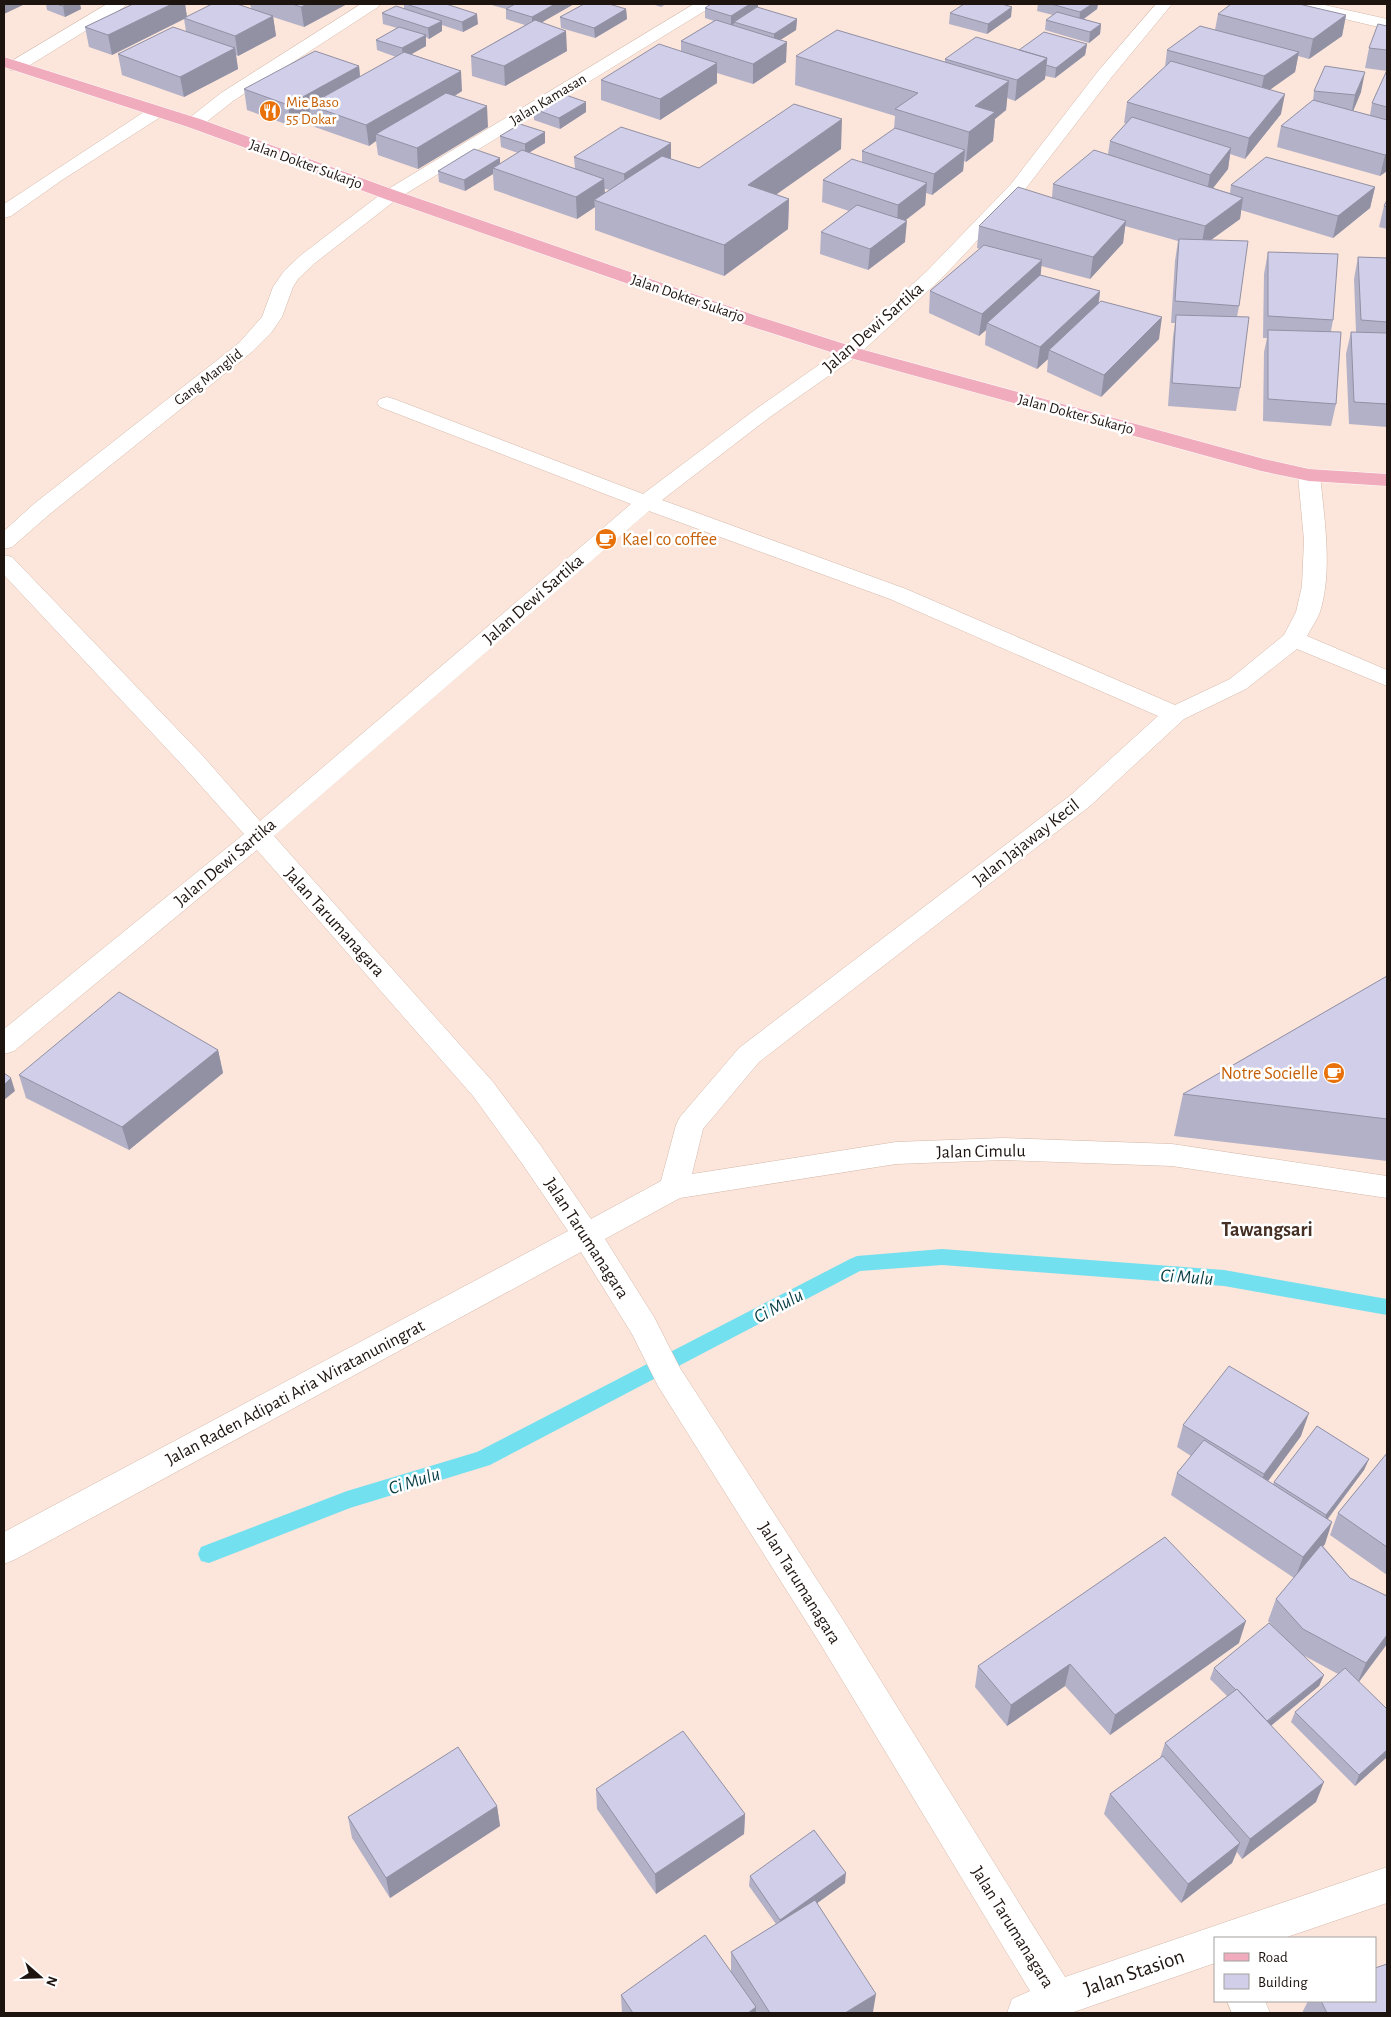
<svg xmlns="http://www.w3.org/2000/svg" width="1391" height="2017" viewBox="0 0 1391 2017" font-family="'Alegreya Sans',sans-serif">
	<style>
		.lines { fill: none; stroke-linecap: round; stroke-linejoin: round }
		.stream { fill: #73e0f0; fill-rule: evenodd }
		.minor-casing { stroke: #d4b9ab; stroke-width: 1 }
		.major-casing { stroke: #fff; stroke-width: 1 }
		.minor { fill: #fff; fill-rule: evenodd }
		.major { fill: #f0acbd; fill-rule: evenodd }
		.wall { fill: #b3b1c8; fill-rule: evenodd }
		.shaded-wall { fill: #9290a3 }
		.building { fill: #d0cee9; stroke: #9290a3 }
		.labels { text-anchor: middle; stroke-width: 5; stroke-linejoin: round; paint-order: stroke }
		.far-street-label { font-size: 15px; fill: #1e140f; stroke: #fff }
		.far-food-label { font-size: 15px; fill: #c56008; stroke: #fff; text-anchor: start }
		.street-label { font-size: 18px; fill: #1e140f; stroke: #fff }
		.food-label { font-size: 18px; fill: #c56008; stroke: #fff; text-anchor: start }
		.water-label { font-size: 19px; font-style: italic; fill: #073d44; stroke: #fff }
		.quarter-label { font-size: 20px; font-weight: bold; fill: #463025; stroke: #fff }
		.near-street-label { font-size: 21px; fill: #1e140f; stroke: #fff }
	</style>
	<rect width="100%" height="100%" fill="#fce5da"/>
	<g class="lines">
		<path class="stream" d="M942 1249 1224 1270 1387 1299V1315L1224 1286 942 1265 860 1271 490 1465 350 1508 209 1563 201 1561 198 1554 201 1547 347 1491 477 1452 850 1259 857 1256Z"/>
		<g class="minor-casing">
			<path id="minor" d="M107 4H126L124 7 22 70H10L8 66 10 62Z
				M361 4H380L378 7 233 101 200 127 194 128 188 127 185 123 188 119 221 93Z
				M694 4H713L711 7 397 199 315 263 298 279 293 287 282 317 271 333 253 351 51 513 12 547 4 549V531L35 503 239 343 262 317 273 287 284 271 301 255 385 191Z
				M1156 4H1172L1111 78 1023 192 941 279 857 356 770 417 662 500 906 589 1175 705 1230 679 1284 635 1296 612 1302 586 1304 540 1298 475 1301 470 1309 469 1317 470 1320 475C1324 517 1333 570 1320 612 1317 620 1311 628 1307 636L1387 670V686L1297 649 1246 689 1184 719 1090 806 759 1062 703 1129 692 1174 896 1142 1003 1138 1172 1144 1387 1176V1198L1172 1166 1003 1160 896 1164 680 1198 605 1239 654 1317 680 1368 845 1623 1065 1977 1387 1867V1903L1284 1938H1215V1963L1071 2013H1007L1012 1999 1030 1991 821 1645 658 1386 632 1334 581 1252 16 1559 4 1564V1532L568 1231 521 1162 473 1096 257 850 14 1051 4 1054V1029L244 834 184 767 4 575V555L12 557 202 755 260 821 631 504 380 407 377 403 380 399 387 397 394 399 643 494 756 409 843 348 927 271 1011 184 1099 70ZM649 511 890 599 1158 716 1072 794 739 1048 680 1117 676 1125 661 1181 591 1219 541 1146 493 1082 274 836Z
				M1292 4H1320L1387 19V29L1294 7Z
				M156 107 162 108 165 112 162 116 62 180 11 216 4 218V204L150 108Z
				M1227 2001H1265L1270 2013H1232Z"/>
		</g>
		<g class="major-casing">
			<path id="major" d="M4 57 200 119 397 191 757 316 857 348 1264 459 1309 469 1387 474V486L1309 481 1261 471 843 356 743 324 385 199 188 127 4 67Z"/>
		</g>
		<use href="#minor" class="minor"/>
		<use href="#major" class="major"/>
	</g>
	<path class="wall" d="M46 4H80L81 9 65 17 47 10Z
		M133 4H185L187 16 251 8 250 4H347L304 27 273 17 276 36 238 56 236 55 238 69 184 97 122 75 118 54 186 31 184 19 112 55 89 47 85 27Z
		M404 4H446L478 24 463 32 442 25V31L429 39 426 37V46L411 54 462 91 455 96 488 127 418 169 378 155 376 141 369 146 312 126 310 115 291 126 247 110 244 89 359 66 360 77 396 57 377 50 376 40 397 28 383 24 382 13 404 9Z
		M488 4H574L542 22 567 51 505 86 472 76 471 56 525 25 506 19V9Z
		M652 4H666L661 7Z
		M711 4H758V8L797 19 796 30 780 40 786 62 753 84 717 73V83L660 120 601 100V80L681 51V41L714 21 705 18V8Z
		M1038 4H1098L1097 9 1084 19 1101 24 1100 34 1089 43 1045 30 1046 20 1053 15 1037 11Z
		M626 9 627 19 595 38 561 28 560 17Z
		M950 13 1011 17 987 34 949 24Z
		M1218 14 1346 15 1342 36 1309 59 1298 56 1295 72 1270 89 1281 114 1245 159 1230 154 1228 169 1213 188 1230 193 1231 185 1375 187 1370 208 1333 238 1241 210 1240 219 1211 240 1239 306 1237 317 1240 388 1236 411 1168 406 1173 337 1175 323H1171L1175 261 1178 241 1125 226 1123 243 1090 279 1041 266 1040 275 1100 291 1099 304 1159 339 1101 397 1047 372 1048 359 1037 369 985 345 986 330 979 336 929 313 930 291 980 249 977 248 979 226 1052 198 1053 184 1108 154 1110 141 1126 123H1124L1127 102 1165 67 1167 50 1215 30Z
		M1387 26V171L1380 176 1277 147 1281 126 1313 101 1314 91 1361 92 1353 111 1370 115 1372 103 1387 71 1365 68 1369 48Z
		M1087 44 1085 55 1055 78 1045 76V79L1015 101 1007 98 1006 110 995 119 993 141 966 162 964 161 963 171 932 195 926 193 925 205 905 220V242L868 270 820 254 821 232 849 211 822 202 823 180 862 162V151L894 129 895 116 795 85 796 56 945 62V59L1019 50Z
		M534 109 586 112 560 129 534 120Z
		M545 132V143L529 153 575 169 574 157 671 143V159L699 168 841 149 776 194 789 199 788 229 724 276 595 230V207L577 219 494 190 493 174 465 191 439 182 438 171 500 158V164L518 153 501 147 500 136ZM605 189 610 190 605 193Z
		M1387 200V229L1379 227 1384 206Z
		M1268 252 1333 320 1331 331 1336 404 1331 426 1263 421 1264 352 1267 338H1263L1264 274Z
		M1358 257 1387 258V427L1349 424 1346 354 1351 332H1356L1354 279Z
		M1387 976V1161L1174 1136 1183 1094Z
		M218 1050 223 1073 129 1150 26 1098 19 1075Z
		M1183 1425 1301 1436 1268 1481 1273 1484 1274 1482 1369 1459 1364 1470 1328 1519 1325 1544 1323 1546 1350 1578 1387 1596V1644L1359 1682 1387 1757 1355 1786 1291 1722 1295 1712 1338 1674 1301 1654 1324 1675 1319 1686 1271 1726 1316 1802 1242 1859 1237 1852 1232 1863 1181 1903 1104 1814 1110 1794 1160 1758 1165 1743 1227 1696 1210 1679 1214 1668 1278 1632 1268 1621 1276 1599 1294 1578 1171 1495 1177 1473 1191 1456 1177 1447Z
		M1387 1453V1575L1330 1535 1338 1513Z
		M1239 1643 1110 1735 1065 1686 1007 1726 975 1687 978 1666Z
		M596 1789 745 1814 744 1834 656 1894 597 1809Z
		M497 1806 500 1826 390 1898 352 1838 348 1817Z
		M750 1876 845 1883 817 1903 873 2012 872 2013H757L756 2012V2013H622L621 1995 731 1971V1952L776 1924 749 1886Z
		M1308 2001H1375L1387 2013H1302Z"/>
	<path class="shaded-wall" d="M4 4H23V5L4 14Z
		M68 4H80L81 9 65 17 63 6Z
		M172 4H185L187 18H184V19L112 55 108 35Z
		M307 4H347L304 27 301 7Z
		M555 4H574L532 28V17Z
		M750 4H758V10L734 22V24L731 26V16Z
		M1092 4H1098L1097 9 1079 22 1080 12Z
		M1012 7 1011 17 987 34 988 24Z
		M626 9 627 19 595 38 594 28Z
		M477 14 478 24 463 32 462 22Z
		M1346 15 1342 36 1309 59 1313 39Z
		M273 16 276 36 238 56 235 36Z
		M797 19 796 30 774 44V34Z
		M442 21V31L429 39 428 28Z
		M1101 24 1100 34 1089 43 1090 32Z
		M566 31 567 51 505 86 504 66Z
		M426 35V46L403 59 402 48Z
		M787 42 786 62 753 84V64Z
		M1087 44 1085 55 1055 78 1056 68Z
		M235 48 238 69 184 97 180 77Z
		M1299 52 1295 72 1260 97 1264 76Z
		M1047 58 1045 79 1015 101 1017 80Z
		M717 63V83L660 120V99Z
		M359 66 361 87 309 105 310 115 291 126 288 105Z
		M461 71 462 91 385 137 376 134V141L369 146 366 125Z
		M1365 72 1361 92 1351 116 1355 95Z
		M1009 81 1006 110 995 119 993 141 966 162 969 132 975 106Z
		M1285 94 1281 114 1245 159 1249 138Z
		M586 102V112L560 129 559 118Z
		M487 106 488 127 418 169 417 148Z
		M842 119 841 149 747 215 748 185Z
		M545 132V143L525 155V144Z
		M671 143V165L625 195 624 174Z
		M1231 148 1228 169 1206 197 1210 175Z
		M965 150 963 171 932 195 934 174Z
		M1387 153V171L1380 176 1385 155Z
		M500 158V169L493 168V174L465 191 464 180Z
		M604 179 605 200H594L595 207 577 219 576 197Z
		M927 183 925 205 897 227 898 205Z
		M1375 187 1370 208 1333 238 1338 216Z
		M1243 198 1240 219 1201 247 1205 226Z
		M789 199 788 229 724 276V245Z
		M907 221 905 242 868 270 870 249Z
		M1126 221 1123 243 1090 279 1093 257Z
		M1042 260 1040 282 987 323 986 330 979 336 982 314Z
		M1100 291 1097 313 1049 350 1048 359 1037 369 1040 347Z
		M1162 317 1159 339 1101 397 1104 375Z
		M218 1050 223 1073 129 1150 122 1127Z
		M11 1078 15 1091 4 1100V1085Z
		M1309 1413 1301 1436 1257 1496 1264 1474Z
		M1369 1459 1364 1470 1322 1526 1326 1515Z
		M1332 1522 1325 1544 1295 1579 1303 1557Z
		M1246 1621 1239 1643 1110 1735 1115 1715Z
		M1387 1635V1644L1357 1684 1366 1663Z
		M1070 1664 1065 1686 1007 1726 1011 1705Z
		M1324 1675 1319 1686 1263 1732 1267 1722Z
		M1387 1750V1757L1355 1786 1359 1775Z
		M1324 1782 1316 1802 1242 1859 1250 1839Z
		M497 1806 500 1826 390 1898 386 1878Z
		M745 1814 744 1834 656 1894 655 1874Z
		M1240 1843 1232 1863 1181 1903 1188 1884Z
		M846 1873 845 1883 780 1930V1920Z
		M876 1994 873 2012 872 2013H845Z
		M756 2007V2013H748Z"/>
	<path class="building" d="M56 4H68L63 6Z
		M133 4H172L108 35 85 27Z
		M212 4H237L273 16 235 36 184 18Z
		M292 4H307L301 7Z
		M406 4H446L477 14 462 22Z
		M515 4H555L532 17 506 9Z
		M584 4H609L626 9 594 28 560 17Z
		M711 4H750L731 16 705 8Z
		M964 4H1002L1012 7 988 24 950 13Z
		M1051 4H1092L1080 12Z
		M1231 4H1299L1346 15 1313 39 1218 14Z
		M396 6 442 21 428 28 382 13Z
		M757 7 797 19 774 34 734 22Z
		M1057 12 1101 24 1090 32 1046 20Z
		M535 20 566 31 504 66 471 56Z
		M716 20 787 42 753 64 681 41Z
		M1378 24 1387 26V50L1369 48Z
		M1200 26 1299 52 1264 76 1167 50Z
		M173 27 235 48 180 77 118 54Z
		M399 27 426 35 402 48 376 40Z
		M837 30 1009 81 975 106 995 112 969 132 895 109 918 93 796 56Z
		M1044 32 1087 44 1056 68 1046 65 1047 58 1019 50Z
		M976 37 1047 58 1017 80 945 59Z
		M659 44 717 63 660 99 601 80Z
		M315 51 359 66 288 105 244 89Z
		M404 52 461 71 366 125 309 105Z
		M1171 61 1285 94 1249 138 1127 102Z
		M1325 66 1365 72 1355 95 1314 91Z
		M1387 70V107L1372 103Z
		M446 93 487 106 417 148 376 134Z
		M560 93 586 102 559 118 534 109Z
		M1313 100 1387 120V153L1385 155 1281 126Z
		M794 104 842 119 748 185 789 199 724 245 594 200 662 156 699 168Z
		M1132 117 1231 148 1210 175 1110 141Z
		M520 124 545 132 525 144 500 136Z
		M621 127 671 143 624 174 574 157Z
		M895 128 965 150 934 174 862 151Z
		M474 149 500 158 464 180 438 171Z
		M522 150 604 179 576 197 493 168Z
		M1094 150 1243 198 1205 226 1053 184Z
		M1266 157 1375 187 1338 216 1231 185Z
		M852 159 927 183 898 205 823 180Z
		M1018 187 1126 221 1093 257 979 226Z
		M1387 200V207L1384 206Z
		M857 205 907 221 870 249 821 232Z
		M1179 239 1248 241 1239 306 1175 301Z
		M984 245 1042 260 982 314 930 291Z
		M1268 252 1338 254 1333 320 1268 316Z
		M1358 257 1387 258V322L1361 320Z
		M1040 275 1100 291 1040 347 987 323Z
		M1101 301 1162 317 1104 375 1049 350Z
		M1176 315 1249 317 1240 388 1172 383Z
		M1268 330 1341 332 1336 404 1268 399Z
		M1351 332 1387 333V404L1354 402Z
		M1387 976V1119L1183 1094Z
		M119 992 218 1050 122 1127 19 1075Z
		M4 1073 11 1078 4 1085Z
		M1229 1366 1309 1413 1264 1474 1183 1425Z
		M1317 1426 1369 1459 1326 1515 1274 1482Z
		M1204 1440 1332 1522 1303 1557 1177 1473Z
		M1387 1453V1547L1338 1513Z
		M1165 1537 1246 1621 1115 1715 1070 1664 1011 1705 978 1666Z
		M1321 1545 1350 1578 1387 1596V1635L1366 1663 1303 1629 1276 1599Z
		M1269 1623 1324 1675 1267 1721 1237 1689 1236 1690 1214 1668Z
		M1345 1668 1387 1709V1750L1359 1775 1295 1712Z
		M1237 1689 1324 1782 1250 1839 1165 1743Z
		M683 1731 745 1814 655 1874 596 1789Z
		M458 1747 497 1806 386 1878 348 1817Z
		M1163 1756 1240 1843 1188 1884 1110 1794Z
		M814 1830 846 1873 780 1920 750 1876Z
		M815 1900 876 1994 845 2013H770L731 1952Z
		M705 1935 756 2007 748 2013H633L621 1995Z
		M1387 1964V2013H1327L1321 2001H1375V1968Z"/>
	<defs>
		<g id="restaurant-disc" transform="scale(1.125)"><circle r="9.5" fill="#e8710a" stroke="#fff"/><path d="M-5-6h1v4h1v-4h1v4h1v-4h1v5L-1.5 .5V6h-2V.5L-5-1ZM5-6V6H3V1.5H1.5Q1.5-4 5-6Z" fill="#fff"/></g>
		<g id="cafe-disc" transform="scale(1.125)"><circle r="9.5" fill="#e8710a" stroke="#fff"/><path d="M-5.5-4.5H6V0H3Q3 3.5 0 3.5H-2.5Q-5.5 3.5-5.5 0ZM3-3.2v2h1.7v-2ZM-6 4.5H4V6H-6Z" fill="#fff"/></g>
	</defs>
	<g fill-rule="evenodd">
		<use href="#restaurant-disc" x="270" y="111"/>
		<use href="#cafe-disc" x="606" y="539"/>
		<use href="#cafe-disc" x="1334" y="1073"/>
	</g>
	<g class="labels">
		<g class="far-street-label">
			<text transform="translate(548 99) rotate(-31)" y="5">Jalan Kamasan</text>
			<text transform="translate(306 164) rotate(20)" y="5">Jalan Dokter Sukarjo</text>
			<text transform="translate(688 298) rotate(19)" y="5">Jalan Dokter Sukarjo</text>
			<text transform="translate(208 377) rotate(-38)" y="5">Gang Manglid</text>
			<text transform="translate(1076 414) rotate(15)" y="5">Jalan Dokter Sukarjo</text>
		</g>
		<g class="far-food-label">
			<text x="286" y="107">Mie Baso<tspan x="286" dy="17">55 Dokar</tspan></text>
		</g>
		<g class="street-label">
			<text transform="translate(873 327) rotate(-41)" y="6">Jalan Dewi Sartika</text>
			<text transform="translate(533 599) rotate(-41)" y="6">Jalan Dewi Sartika</text>
			<text transform="translate(1026 842) rotate(-38)" y="6">Jalan Jajaway Kecil</text>
			<text transform="translate(225 862) rotate(-40)" y="6">Jalan Dewi Sartika</text>
			<text transform="translate(335 922) rotate(48)" y="6">Jalan Tarumanagara</text>
			<text transform="translate(981 1151) rotate(-1)" y="6">Jalan Cimulu</text>
			<text transform="translate(587 1238) rotate(57)" y="6">Jalan Tarumanagara</text>
			<text transform="translate(295 1392) rotate(-28)" y="6">Jalan Raden Adipati Aria Wiratanuningrat</text>
			<text transform="translate(800 1583) rotate(58)" y="6">Jalan Tarumanagara</text>
			<text transform="translate(1013 1927) rotate(58)" y="6">Jalan Tarumanagara</text>
		</g>
		<g class="food-label">
			<text x="622" y="545">Kael co coffee</text>
			<text x="1318" y="1079" text-anchor="end">Notre Socielle</text>
		</g>
		<g class="water-label">
			<text transform="translate(1187 1276) rotate(4)" y="7">Ci Mulu</text>
			<text transform="translate(778 1305) rotate(-28)" y="7">Ci Mulu</text>
			<text transform="translate(414 1480) rotate(-17)" y="7">Ci Mulu</text>
		</g>
		<g class="quarter-label">
			<text x="1267" y="1236">Tawangsari</text>
		</g>
		<g class="near-street-label">
			<text transform="translate(1134 1972) rotate(-19)" y="7">Jalan Stasion</text>
		</g>
	</g>
	<rect width="1391" height="2017" fill="none" stroke="#1e140f" stroke-width="10"/>
	<rect x="1214" y="1937" width="162" height="65" fill="#ffffff" stroke="#a5a19f"/>
	<rect x="1224" y="1953" width="25" height="8" fill="#f0acbd" stroke="#a5a19f"/>
	<text x="1258" y="1962" font-size="15" fill="#1e140f">Road</text>
	<rect x="1224" y="1974" width="25" height="15" fill="#d0cee9" stroke="#a5a19f"/>
	<text x="1258" y="1987" font-size="15" fill="#1e140f">Building</text>
	<g transform="translate(40 1977) rotate(110)" stroke="#ffffff" stroke-width="4" paint-order="stroke">
	<path d="M0-4L9 19L0 12L-9 19Z" fill="#1e140f"/>
	<text y="-8" font-size="14" font-weight="bold" text-anchor="middle" fill="#1e140f">N</text>
	</g>
</svg>
